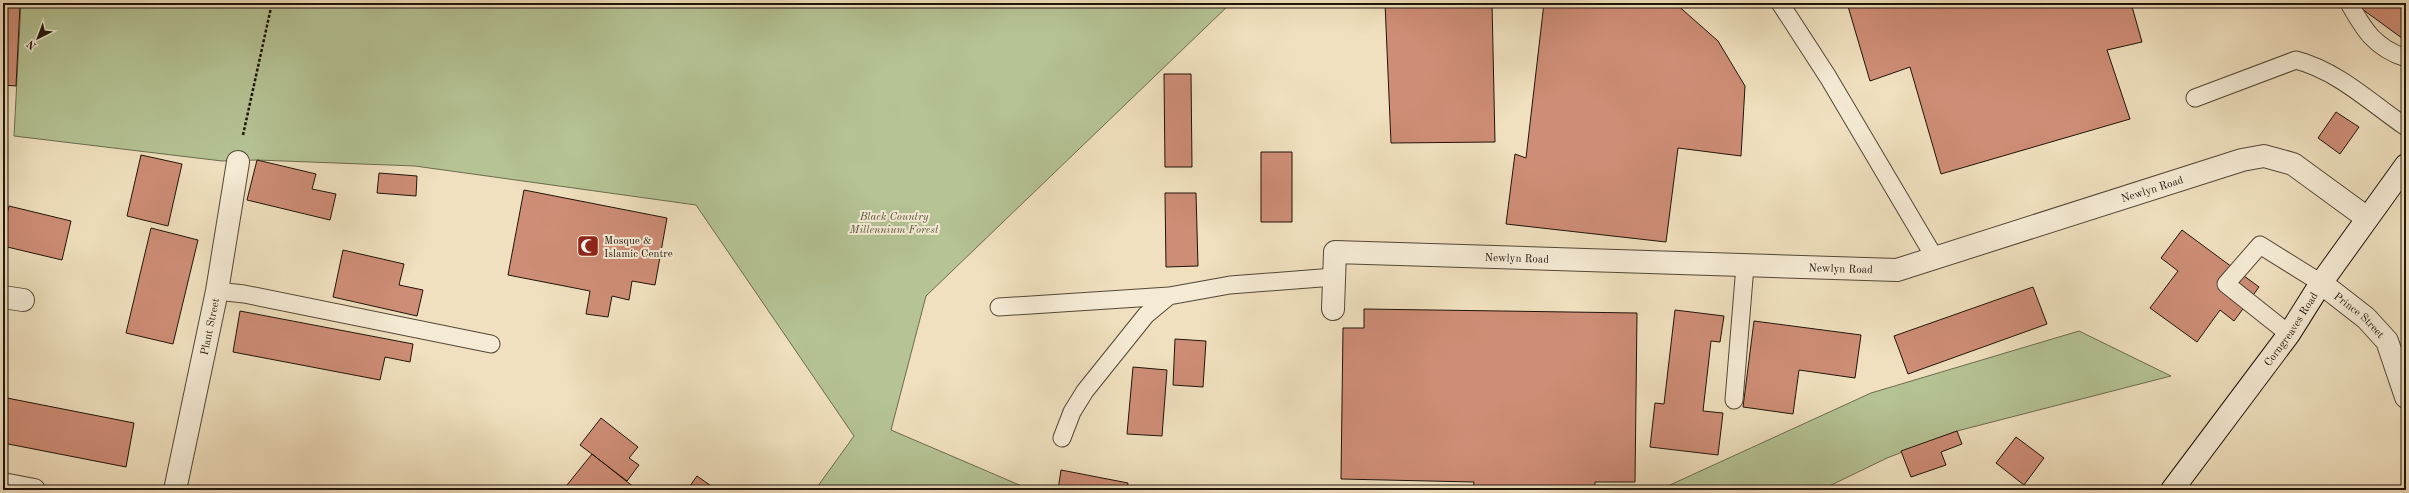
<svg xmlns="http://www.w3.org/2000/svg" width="2409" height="493" viewBox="0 0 2409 493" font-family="'Old Standard TT',serif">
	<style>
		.green { fill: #b5c395; stroke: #6a6c4e }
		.building { fill: #ce8d76; stroke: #1f1408 }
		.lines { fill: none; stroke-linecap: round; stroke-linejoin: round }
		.lane-casing { stroke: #534736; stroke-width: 19 }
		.street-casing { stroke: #534736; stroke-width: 24 }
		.secondary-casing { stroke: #1f1408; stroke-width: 24 }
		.path { stroke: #1f1408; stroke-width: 2.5; stroke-dasharray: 3 2; stroke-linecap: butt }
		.lane { stroke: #f5ebd5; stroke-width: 17 }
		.street { stroke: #f5ebd5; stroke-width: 22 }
		.secondary { stroke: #f5ebd5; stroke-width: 22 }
		.labels { text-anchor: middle; stroke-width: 4; stroke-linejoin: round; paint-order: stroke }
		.street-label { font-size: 11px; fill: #1f1408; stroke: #f5ebd5 }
		.park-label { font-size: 11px; font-style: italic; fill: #545139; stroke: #f5ebd5 }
		.poi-label { font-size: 11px; fill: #1f1408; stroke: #f5ebd5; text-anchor: start }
	</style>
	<rect width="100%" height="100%" fill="#f0e0bf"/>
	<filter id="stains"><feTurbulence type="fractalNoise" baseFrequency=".005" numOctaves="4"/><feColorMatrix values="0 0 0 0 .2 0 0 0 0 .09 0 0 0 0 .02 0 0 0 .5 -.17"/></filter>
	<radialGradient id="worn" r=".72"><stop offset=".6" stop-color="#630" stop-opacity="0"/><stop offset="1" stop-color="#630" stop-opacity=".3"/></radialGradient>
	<path class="green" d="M21 3H1231L926 296 891 430 1031 490H815L854 436 696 205 415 166 257 160 222 161 14 136Z
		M2079 331 2171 376 1957 431 1887 458 1821 490H1659L1871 393Z"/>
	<path class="building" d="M1385 3H1492L1495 142 1391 143Z
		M1544 3H1675L1718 41 1745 86 1741 156 1678 148 1666 242 1506 224 1515 154 1526 158Z
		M1847 3H2131L2142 42 2107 50 2130 119 1941 174 1910 67 1870 81Z
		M2367 3H2406V41L2362 9Z
		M3 4 20 5 16 86 3 85Z
		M1164 74H1191L1192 167H1165Z
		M2336 112 2359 127 2340 154 2318 138Z
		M1261 152H1292V222H1261Z
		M141 155 182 164 168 226 127 216Z
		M257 160 316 174 312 189 336 194 330 220 247 200Z
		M379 173 417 176 416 196 377 193Z
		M524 190 667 218 655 285 632 281 629 300 612 296 608 317 586 314 590 291 508 275Z
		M1165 193H1196L1198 266 1166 267Z
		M9 206 71 221 62 260 3 246V230Z
		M151 228 198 240 173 344 126 333Z
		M2182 230 2259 287 2234 321 2220 310 2197 342 2150 308 2178 271 2161 258Z
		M343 250 404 264 399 285 423 290 417 316 333 297Z
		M2033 287 2047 324 1908 374 1894 336Z
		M1364 309 1637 313 1635 482H1595V490H1473L1474 482 1341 479 1343 328H1364Z
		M1675 310 1724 316 1720 342 1711 341 1703 411 1723 413 1718 455 1650 447 1655 403 1664 404Z
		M240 311 413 344 410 362 385 357 380 380 233 352Z
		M1754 321 1861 335 1855 378 1799 370 1793 414 1743 407Z
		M1175 339 1206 341 1203 387 1173 385Z
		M1133 367 1167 370 1162 436 1127 434Z
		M7 398 134 423 126 467 3 443V415Z
		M601 418 638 447 629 458 639 465 627 481 580 445Z
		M1957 431 1962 444 1941 452 1946 465 1911 477 1901 451Z
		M2016 437 2044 458 2024 485 1996 463Z
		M592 454 635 488 633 490H563Z
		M1061 470 1128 483 1127 490H1058Z
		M697 476 717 490H687Z"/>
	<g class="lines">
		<g class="lane-casing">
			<path id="lane" d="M1780 3 1828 77 1935 258
				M2349 3C2364 30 2375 48 2406 58
				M2195 98 2296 60C2338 71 2371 103 2406 127
				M217 291 244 294 491 344
				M999 307 1169 296
				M2289 334 2226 284 2260 245 2321 283
				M1734 400 1745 266
				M1062 438 1072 412 1085 391 1146 315 1169 296 1230 285 1334 277"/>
		</g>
		<g class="street-casing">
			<g id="street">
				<path id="s1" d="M2321 283 2366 318 2387 341 2406 397"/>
				<path d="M3 297 23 300"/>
				<path id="s2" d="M1333 309 1335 252 1897 270 2242 160 2264 156 2293 164 2367 218"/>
				<path d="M3 484 34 490"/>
				<path id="s3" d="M175 490 217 291 238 162"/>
			</g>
		</g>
		<g class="secondary-casing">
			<g id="secondary">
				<path id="s4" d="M2172 490 2289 334 2321 283 2406 165"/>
			</g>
		</g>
		<path class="path" d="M243 135 272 3"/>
		<use href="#lane" class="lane"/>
		<use href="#street" class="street"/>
		<use href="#secondary" class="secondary"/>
	</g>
	<defs>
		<g id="mosque-square" transform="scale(1.15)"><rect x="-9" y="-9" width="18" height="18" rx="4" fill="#8f2418" stroke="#f5ebd5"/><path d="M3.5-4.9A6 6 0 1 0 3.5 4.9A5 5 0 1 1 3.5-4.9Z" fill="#fff"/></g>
	</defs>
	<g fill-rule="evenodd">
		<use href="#mosque-square" x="588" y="246"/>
	</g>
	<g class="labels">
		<g class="street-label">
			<text dy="4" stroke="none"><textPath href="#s2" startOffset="887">Newlyn Road</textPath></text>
			<text dy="4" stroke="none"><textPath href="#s2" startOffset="239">Newlyn Road</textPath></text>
			<text dy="4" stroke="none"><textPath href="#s2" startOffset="563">Newlyn Road</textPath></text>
			<text dy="4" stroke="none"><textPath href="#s1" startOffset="50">Prince Street</textPath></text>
			<text dy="4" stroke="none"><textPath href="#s3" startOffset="167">Plant Street</textPath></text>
			<text dy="4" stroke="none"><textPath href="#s4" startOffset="200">Corngreaves Road</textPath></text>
		</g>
		<g class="park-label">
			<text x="894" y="220">Black Country<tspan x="894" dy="13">Millennium Forest</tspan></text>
		</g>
		<g class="poi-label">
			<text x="604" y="244">Mosque &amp;<tspan x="604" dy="13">Islamic Centre</tspan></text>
		</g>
	</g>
	<rect width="2409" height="493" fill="none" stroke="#f0e0bf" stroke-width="16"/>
	<rect x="4" y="4" width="2401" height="485" fill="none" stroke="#1f1408" stroke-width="2"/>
	<rect x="8" y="8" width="2393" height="477" fill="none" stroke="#1f1408"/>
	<g transform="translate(38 38) rotate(222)" stroke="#f5ebd5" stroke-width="3" paint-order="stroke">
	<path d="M0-3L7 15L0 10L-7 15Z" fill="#1f1408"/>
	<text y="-6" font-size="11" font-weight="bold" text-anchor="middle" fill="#1f1408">N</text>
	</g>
	<rect width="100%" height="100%" filter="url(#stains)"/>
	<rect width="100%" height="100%" fill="url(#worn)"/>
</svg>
